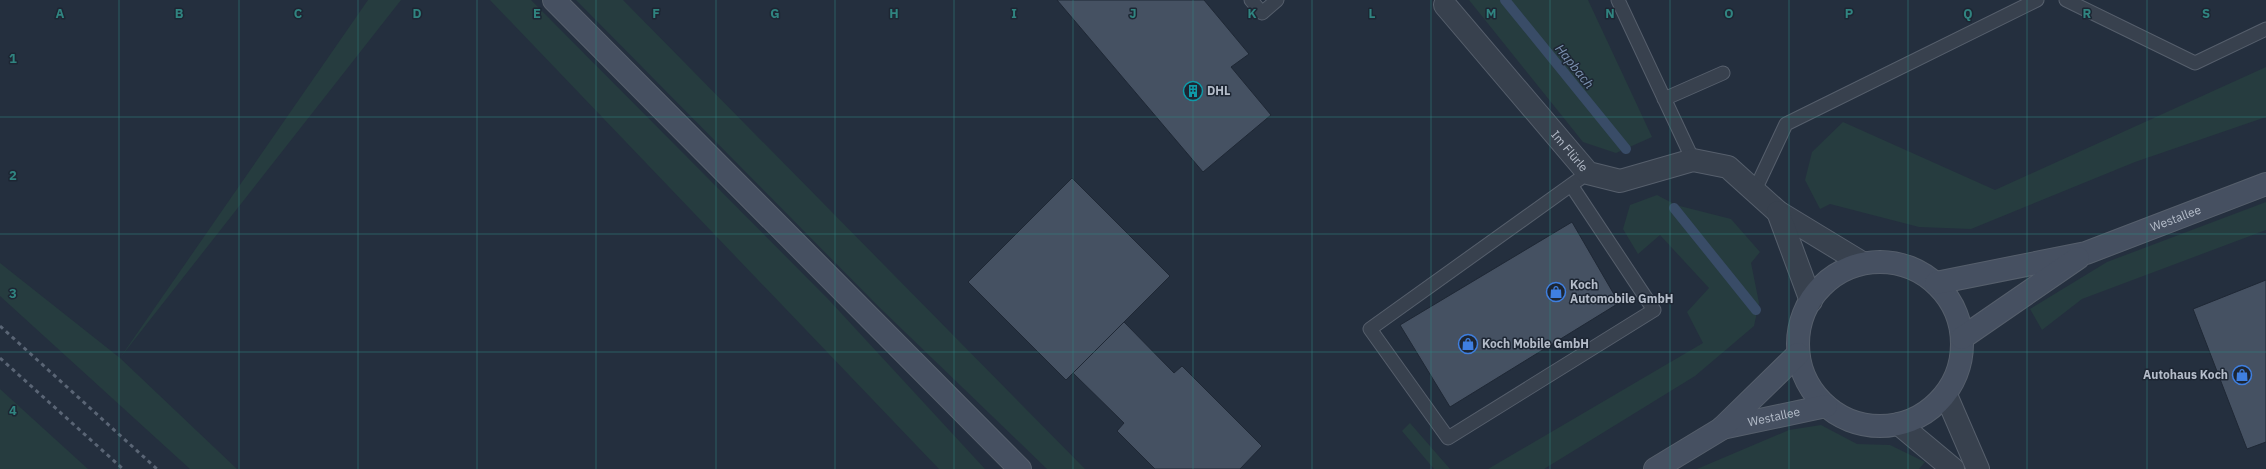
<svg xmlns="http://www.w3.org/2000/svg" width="2266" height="469" viewBox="0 0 2266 469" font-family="'IBM Plex Sans',sans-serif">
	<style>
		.green { fill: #263c3f }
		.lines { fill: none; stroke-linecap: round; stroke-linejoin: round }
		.stream { stroke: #394c67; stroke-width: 10 }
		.building { fill: #455162; stroke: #1f2835 }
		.service-casing { stroke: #565f6c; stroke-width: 15 }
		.minor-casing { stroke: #565f6c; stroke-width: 24 }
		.secondary-casing { stroke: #565f6c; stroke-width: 24 }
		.service { stroke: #38414e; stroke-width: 13 }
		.minor { stroke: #38414e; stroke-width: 22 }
		.secondary { stroke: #465061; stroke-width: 22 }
		.rail { stroke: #5a6575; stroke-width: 3; stroke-dasharray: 4 4; stroke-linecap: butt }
		.grid { fill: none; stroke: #308480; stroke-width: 1; stroke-opacity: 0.55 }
		.labels { text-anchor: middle; stroke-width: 3; stroke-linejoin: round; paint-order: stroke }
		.poi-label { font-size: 12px; font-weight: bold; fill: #b4bcc9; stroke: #1d2633; text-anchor: start }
		.street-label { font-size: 12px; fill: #b4bcc9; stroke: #1d2633 }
		.water-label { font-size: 13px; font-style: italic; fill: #7c92b1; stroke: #1d2633 }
		.grid-label { font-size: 13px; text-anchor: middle; font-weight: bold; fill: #308480; stroke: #1d2633; stroke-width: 3; stroke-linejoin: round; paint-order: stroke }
	</style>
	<rect width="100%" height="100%" fill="#242f3e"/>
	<path class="green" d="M368 0H401L120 358 237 469H190L0 296V263L120 358Z
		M490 0H531L829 300 985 469H939Z
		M576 0H623L1085 469H1047L879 307Z
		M1469 0H1588L1652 137 1616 153 1583 142Z
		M2266 67V117L2135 162 1971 229 1919 227 1830 204 1820 209 1805 180 1812 152 1843 122 1995 190Z
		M1657 195 1676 205 1731 219 1760 252 1751 263 1759 303 1754 326 1695 376 1544 469H1488L1703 343 1687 312 1709 288 1660 235 1638 254 1623 229 1630 205Z
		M2266 202V230L2082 299 2042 330 2030 309 2107 262Z
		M0 389 88 469H0Z
		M1410 423 1450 469H1434L1402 431Z
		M1821 425 1857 444 1890 445 1925 462 1919 469H1697L1789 430Z"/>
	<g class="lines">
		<path class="stream" d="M1505 0 1626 149
			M1674 208 1756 310"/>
	</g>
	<path class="building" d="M1057 0H1204L1249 54 1231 67 1271 115 1203 172Z
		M1072 178 1170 276 1066 380 968 282Z
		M1572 222 1619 303 1450 407 1400 325Z
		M2266 280V442L2247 449 2193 309Z
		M1124 322 1174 373 1182 366 1262 446 1240 469H1155L1117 431 1124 423 1073 373Z"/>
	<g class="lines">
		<g class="service-casing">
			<path id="service" d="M1251 0 1262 13 1277 0
				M1618 0 1693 160
				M2066 0 2195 63 2266 29
				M1664 99 1723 73
				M1571 185 1654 310 1448 438 1370 329 1571 185 1588 173
				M1755 190 1786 124 2037 0"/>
		</g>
		<g class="minor-casing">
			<g id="minor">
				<path id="s1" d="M1445 5 1588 173 1620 181 1693 160 1728 167 1778 212 1862 263"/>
				<path d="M1778 212 1811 301"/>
				<path d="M1946 395 1978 469"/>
				<path d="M1899 424 1953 469"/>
			</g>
		</g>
		<g class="secondary-casing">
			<g id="secondary">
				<path d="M554 0 1020 469"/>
				<circle cx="1880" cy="344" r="82"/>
				<path id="s2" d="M1936 283 2086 253 2266 184"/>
				<path d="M1962 338 2078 258"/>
				<path id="s3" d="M1722 428 1826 406"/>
				<path d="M1655 469 1721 429 1798 354"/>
			</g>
		</g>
		<use href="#service" class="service"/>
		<use href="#minor" class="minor"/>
		<use href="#secondary" class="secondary"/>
		<path class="rail" d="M0 326 157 469
			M0 358 123 469"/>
	</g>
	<path class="grid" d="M119 0V469M239 0V469M358 0V469M477 0V469M596 0V469M716 0V469M835 0V469M954 0V469M1073 0V469M1193 0V469M1312 0V469M1431 0V469M1550 0V469M1670 0V469M1789 0V469M1908 0V469M2027 0V469M2147 0V469M0 117H2266M0 234H2266M0 352H2266"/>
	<defs>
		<g id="building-ring" transform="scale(1)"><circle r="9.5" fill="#1d2633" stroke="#0f9aa8" stroke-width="1.5"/><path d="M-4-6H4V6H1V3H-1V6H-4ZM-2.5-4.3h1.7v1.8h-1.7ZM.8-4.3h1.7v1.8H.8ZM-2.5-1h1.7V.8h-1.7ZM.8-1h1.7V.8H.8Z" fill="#0f9aa8"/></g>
		<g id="shop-ring" transform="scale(1)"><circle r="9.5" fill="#1d2633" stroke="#3f7fe0" stroke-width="1.5"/><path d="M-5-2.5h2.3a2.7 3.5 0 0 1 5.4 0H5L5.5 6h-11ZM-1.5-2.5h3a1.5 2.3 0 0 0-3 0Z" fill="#3f7fe0"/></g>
	</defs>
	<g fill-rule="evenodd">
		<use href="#building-ring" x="1193" y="91"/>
		<use href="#shop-ring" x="1556" y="292"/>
		<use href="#shop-ring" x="1468" y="344"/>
		<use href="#shop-ring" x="2242" y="375"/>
	</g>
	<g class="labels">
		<g class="poi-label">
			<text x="1207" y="95">DHL</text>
			<text x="1570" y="289">Koch<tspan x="1570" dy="14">Automobile GmbH</tspan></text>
			<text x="1482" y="348">Koch Mobile GmbH</text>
			<text x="2228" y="379" text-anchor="end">Autohaus Koch</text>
		</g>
		<g class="street-label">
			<text dy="4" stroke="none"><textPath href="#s1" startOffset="192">Im Flürle</textPath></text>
			<text dy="4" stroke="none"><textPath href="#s2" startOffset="249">Westallee</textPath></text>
			<text dy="4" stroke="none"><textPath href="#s3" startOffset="53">Westallee</textPath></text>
		</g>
		<g class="water-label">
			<text transform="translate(1575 66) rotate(51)" y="5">Hapbach</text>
		</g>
	</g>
	<g class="grid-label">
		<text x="60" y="18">A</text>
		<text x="179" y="18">B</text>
		<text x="298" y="18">C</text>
		<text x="417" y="18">D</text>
		<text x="537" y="18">E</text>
		<text x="656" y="18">F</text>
		<text x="775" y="18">G</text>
		<text x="894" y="18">H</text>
		<text x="1014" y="18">I</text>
		<text x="1133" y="18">J</text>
		<text x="1252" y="18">K</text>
		<text x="1372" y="18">L</text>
		<text x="1491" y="18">M</text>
		<text x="1610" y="18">N</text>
		<text x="1729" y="18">O</text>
		<text x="1849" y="18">P</text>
		<text x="1968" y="18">Q</text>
		<text x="2087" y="18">R</text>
		<text x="2206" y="18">S</text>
		<text x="13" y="63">1</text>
		<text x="13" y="180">2</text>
		<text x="13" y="298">3</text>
		<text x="13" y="415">4</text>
	</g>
</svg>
